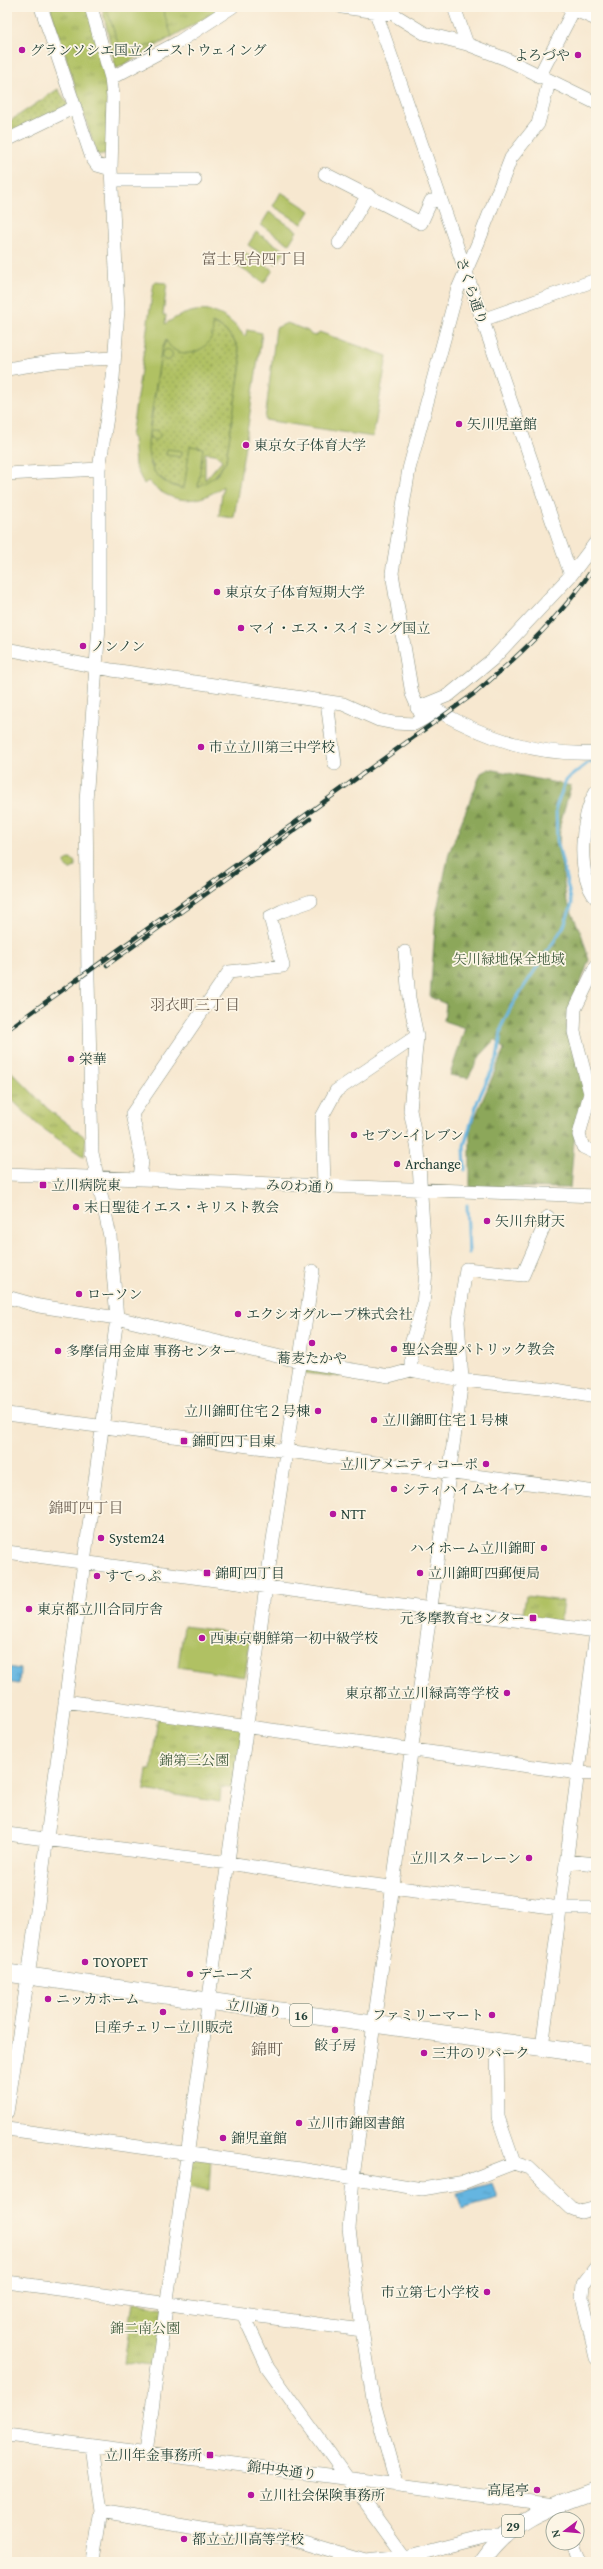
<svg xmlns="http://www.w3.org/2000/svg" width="603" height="2569" viewBox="0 0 603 2569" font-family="'Gentium Book Plus','Noto Serif JP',serif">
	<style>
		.grass { fill: url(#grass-dots); stroke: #687f4c; fill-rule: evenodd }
		.forest { fill: url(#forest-firs); stroke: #567247 }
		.park { fill: url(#park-tufts); stroke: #687f4c }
		.pitch { fill: #b0c164; stroke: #687f4c; fill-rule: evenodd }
		.water { fill: url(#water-ripples); stroke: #42798a }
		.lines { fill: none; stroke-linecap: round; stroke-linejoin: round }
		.stream { stroke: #65b5e0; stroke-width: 3 }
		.minor-casing { stroke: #8b9282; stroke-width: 14 }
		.major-casing { stroke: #8b9282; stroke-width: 18 }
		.minor { stroke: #fff; stroke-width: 13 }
		.major { stroke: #fff; stroke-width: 17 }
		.rail-casing { stroke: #1f3d34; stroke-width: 4.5 }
		.rail { stroke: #fcf5e5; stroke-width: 3; stroke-dasharray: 9; stroke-linecap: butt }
		.poi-dot { fill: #b5179e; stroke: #fcf5e5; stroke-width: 1.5 }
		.labels { text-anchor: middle; stroke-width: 3.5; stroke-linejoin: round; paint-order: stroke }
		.shield { fill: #fcf5e5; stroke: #617469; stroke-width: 1 }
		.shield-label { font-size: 13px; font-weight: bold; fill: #1f3d34 }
		.poi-label { font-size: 14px; fill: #1f3d34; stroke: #fcf5e5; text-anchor: start }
		.street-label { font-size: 14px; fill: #1f3d34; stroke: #fcf5e5 }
		.park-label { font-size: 14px; fill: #435e40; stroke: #fcf5e5 }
		.neighbourhood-label { font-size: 15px; fill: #6d6154; stroke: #fcf5e5 }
		.quarter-label { font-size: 16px; fill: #6d6154; stroke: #fcf5e5 }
	</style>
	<defs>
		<pattern id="grass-dots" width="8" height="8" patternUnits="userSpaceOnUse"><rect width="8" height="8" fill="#b0c164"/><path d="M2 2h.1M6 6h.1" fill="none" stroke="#8f9e53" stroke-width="1.8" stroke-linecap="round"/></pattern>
		<pattern id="forest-firs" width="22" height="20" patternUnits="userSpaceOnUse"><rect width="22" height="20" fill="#8ca75a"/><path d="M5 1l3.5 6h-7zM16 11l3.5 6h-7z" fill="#72894b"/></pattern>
		<pattern id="park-tufts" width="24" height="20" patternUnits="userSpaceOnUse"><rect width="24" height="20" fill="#b0c164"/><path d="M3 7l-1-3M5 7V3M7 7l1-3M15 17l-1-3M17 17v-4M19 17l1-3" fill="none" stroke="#8f9e53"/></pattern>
		<pattern id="water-ripples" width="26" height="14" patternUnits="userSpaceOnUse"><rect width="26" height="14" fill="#65b5e0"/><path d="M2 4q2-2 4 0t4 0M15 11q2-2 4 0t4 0" fill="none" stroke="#5394b6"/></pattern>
	</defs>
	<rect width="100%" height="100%" fill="#fcf5e5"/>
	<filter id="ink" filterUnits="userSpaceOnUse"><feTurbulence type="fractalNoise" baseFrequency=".025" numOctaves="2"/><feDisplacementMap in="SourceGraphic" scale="8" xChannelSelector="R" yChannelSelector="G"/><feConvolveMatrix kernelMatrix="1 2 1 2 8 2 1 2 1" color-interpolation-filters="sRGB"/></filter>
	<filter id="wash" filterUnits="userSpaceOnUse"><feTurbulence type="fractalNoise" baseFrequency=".012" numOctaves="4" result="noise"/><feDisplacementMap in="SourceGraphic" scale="16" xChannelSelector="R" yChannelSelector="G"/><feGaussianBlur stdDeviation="0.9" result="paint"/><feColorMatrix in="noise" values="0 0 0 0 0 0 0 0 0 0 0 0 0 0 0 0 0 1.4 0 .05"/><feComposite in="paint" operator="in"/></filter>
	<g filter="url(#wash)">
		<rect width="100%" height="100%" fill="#f7e8d0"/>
		<path class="grass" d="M58 89 71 109 7 141V123Z
			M212 323C230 331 239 343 241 363L226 461 212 480 198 487 185 489 169 484 155 473 147 451 161 352 166 339ZM205 453 215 454 222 460 205 480Z"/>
		<path class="forest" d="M489 769 571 786 560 824 559 846 566 899 582 936 589 960 566 1024 586 1092 574 1142 570 1188 470 1187V1129L504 1050 496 1039 480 1056 468 1078 450 1075 465 1028 444 1021 446 1004 430 997 436 915 449 853 481 773Z"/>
		<path class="park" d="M50 7H93L106 64 108 153 97 155Z
			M102 7H224L116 69Z
			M65 864a5 5 0 1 1 10 0a5 5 0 1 1-10 0Z
			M7 1067 48 1109 86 1138 84 1157 38 1125 8 1096Z
			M308 1366 341 1370V1377L304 1373Z
			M526 1596 563 1601 560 1623 522 1618Z
			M158 1716 243 1728 237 1789 221 1787 220 1802 144 1790 147 1770H151Z
			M189 2156 211 2159 209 2190 186 2187Z
			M133 2303 164 2308 154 2367 124 2362Z"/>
		<path class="pitch" d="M106 7H162L172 37 122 55Z
			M281 192 310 211 302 224 273 206Z
			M269 212 297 231 289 244 261 225Z
			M256 232 285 251 276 264 248 245Z
			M244 252 273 270 264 283 236 265Z
			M154 282 167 283 163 315H166L165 324C197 303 222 306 245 337L247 330 262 333 234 518 219 516 223 486C198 506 170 504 148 481L144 484 135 466 133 438 131 437ZM212 323C230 330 240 344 241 363L226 461 217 475 198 487 203 448 190 446 184 489C139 479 147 446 152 410 155 391 158 372 161 352L166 340C178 366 219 350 212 323Z
			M287 323 308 331 311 335 316 336 319 332 387 356 373 437 265 420 276 328Z
			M161.5 355a5.5 5.5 0 1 1 11 0a5.5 5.5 0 1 1-11 0Z
			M150 435a5 5 0 1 1 10 0a5 5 0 1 1-10 0Z
			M167 449 182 451 181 457 166 455Z
			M184 1626 251 1635 245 1677 178 1667Z"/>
		<path class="water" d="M7 1667 20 1669 19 1684 7 1682Z
			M492 2183 497 2199 462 2209 457 2193Z"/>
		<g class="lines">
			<path class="stream" d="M465 1170 464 1146 478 1100 497 1059 502 1025 512 1005 564 926 572 904 557 840 556 807 566 780 589 762H596
				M467 1205 469 1253"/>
		</g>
	</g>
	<g filter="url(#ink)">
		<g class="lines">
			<g class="minor-casing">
				<path id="minor" d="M41 7 92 158 97 165 111 169
					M342 7 393 14 424 33 467 44 506 59 596 103
					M374 7 571 575
					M454 7 467 44
					M568 7 596 19
					M539 77 575 7
					M111 78 177 43 232 7
					M7 140 75 107
					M325 174 421 223 431 201 440 200
					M113 180H195
					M339 243 368 195
					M482 320 596 280
					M7 369 57 361 114 358
					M7 474 99 469
					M7 649 112 670 343 704 379 720 394 723 414 724 438 711C488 739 538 756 596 753
					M327 702 335 764
					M417 708 449 695 493 659 571 575 596 542
					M423 719 412 694 392 573 409 469 457 291 478 243 511 158 538 124 549 82
					M596 791C581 816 576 874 596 898
					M405 952 409 998 417 1036 410 1110 418 1150 426 1271 423 1305 411 1344V1370
					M596 966 575 1009 574 1032 590 1093 579 1135 583 1147 596 1153
					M7 1174 596 1196
					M140 1179 142 1160 132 1114 229 972 283 966 270 917 282 911 311 901
					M324 1186 322 1117 336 1091 417 1036
					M7 1297 39 1306 117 1318 298 1361 389 1376 411 1370 462 1380 550 1389 596 1397
					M7 1414 596 1492
					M7 1552 596 1631
					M65 1701 578 1773 596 1774
					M7 1834 229 1863 343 1881 560 1908H596
					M567 1861 596 1864
					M497 2042 498 2117 514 2163
					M542 2048 596 1633
					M7 2112 30 1963 117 1318 110 1236 92 1153 88 979 86 801 99 626V469L113 378 118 309 111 169 113 97 111 78 91 7
					M7 2129 300 2169 422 2189 465 2182 514 2163 529 2168 571 2208 581 2212 596 2208
					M596 2267 583 2284 582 2297 596 2358
					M7 2282 362 2330
					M243 2314 268 2368 408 2562
					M7 2435 556 2505 562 2519
					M92 2446 101 2511 93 2562
					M146 2452 266 1587 313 1271
					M397 2485 373 2399 362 2330 349 2229 353 2177 462 1380 458 1321 466 1269 523 1275 548 1217
					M101 2511 207 2529 285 2537 364 2561 405 2557 487 2536H502
					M572 2543 580 2562"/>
			</g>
			<g class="major-casing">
				<path id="major" d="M7 1973 596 2055
					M482 2562C511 2519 549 2507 596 2490"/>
			</g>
			<use href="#minor" class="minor"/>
			<use href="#major" class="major"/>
			<g class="rail-casing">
				<path id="rail" d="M107 965 310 819
					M7 1030 475 693C520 655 564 614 596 564"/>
			</g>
			<use href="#rail" class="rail"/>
		</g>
	</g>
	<g class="poi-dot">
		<circle cx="22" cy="50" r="4"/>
		<circle cx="578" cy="55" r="4"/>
		<circle cx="459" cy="424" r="4"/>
		<circle cx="246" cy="445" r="4"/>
		<circle cx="217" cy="592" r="4"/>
		<circle cx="241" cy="628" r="4"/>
		<circle cx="83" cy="646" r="4"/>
		<circle cx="201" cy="747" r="4"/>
		<circle cx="71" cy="1059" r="4"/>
		<circle cx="354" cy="1135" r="4"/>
		<circle cx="397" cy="1164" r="4"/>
		<rect x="39" y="1181" width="8" height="8" rx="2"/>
		<circle cx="76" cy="1207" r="4"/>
		<circle cx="487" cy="1221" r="4"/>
		<circle cx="79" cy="1294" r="4"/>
		<circle cx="238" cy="1314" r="4"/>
		<circle cx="312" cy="1343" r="4"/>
		<circle cx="394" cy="1349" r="4"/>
		<circle cx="58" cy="1351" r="4"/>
		<circle cx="318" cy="1411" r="4"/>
		<circle cx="374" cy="1420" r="4"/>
		<rect x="180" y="1437" width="8" height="8" rx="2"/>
		<circle cx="486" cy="1464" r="4"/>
		<circle cx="394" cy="1489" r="4"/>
		<circle cx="333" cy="1514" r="4"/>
		<circle cx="101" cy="1538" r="4"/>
		<circle cx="544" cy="1548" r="4"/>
		<rect x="203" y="1569" width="8" height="8" rx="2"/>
		<circle cx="420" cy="1573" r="4"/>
		<circle cx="97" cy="1576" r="4"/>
		<circle cx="29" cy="1609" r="4"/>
		<rect x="529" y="1614" width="8" height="8" rx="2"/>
		<circle cx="202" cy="1638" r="4"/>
		<circle cx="507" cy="1693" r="4"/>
		<circle cx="529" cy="1858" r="4"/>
		<circle cx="85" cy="1962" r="4"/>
		<circle cx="190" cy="1974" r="4"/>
		<circle cx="48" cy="1999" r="4"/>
		<circle cx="163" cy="2012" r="4"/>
		<circle cx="492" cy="2015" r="4"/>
		<circle cx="335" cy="2030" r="4"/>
		<circle cx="424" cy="2053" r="4"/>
		<circle cx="299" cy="2123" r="4"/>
		<circle cx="223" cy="2138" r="4"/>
		<circle cx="487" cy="2292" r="4"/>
		<rect x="206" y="2451" width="8" height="8" rx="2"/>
		<circle cx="537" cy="2490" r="4"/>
		<circle cx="251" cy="2495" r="4"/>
		<circle cx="184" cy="2539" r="4"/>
	</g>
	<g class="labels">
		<g class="shield">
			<rect x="290" y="2004" width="22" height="22" rx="3"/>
			<rect x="502" y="2515" width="22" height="22" rx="3"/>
		</g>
		<g class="shield-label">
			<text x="301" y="2020">16</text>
			<text x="513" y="2531">29</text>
		</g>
		<g class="poi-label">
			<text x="30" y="55">グランソシエ国立イーストウェイング</text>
			<text x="570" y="60" text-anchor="end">よろづや</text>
			<text x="467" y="429">矢川児童館</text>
			<text x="254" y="450">東京女子体育大学</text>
			<text x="225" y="597">東京女子体育短期大学</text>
			<text x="249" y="633">マイ・エス・スイミング国立</text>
			<text x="91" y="651">ノンノン</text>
			<text x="209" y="752">市立立川第三中学校</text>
			<text x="79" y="1064">栄華</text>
			<text x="362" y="1140">セブン-イレブン</text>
			<text x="405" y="1169">Archange</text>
			<text x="51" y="1190">立川病院東</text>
			<text x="84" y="1212">末日聖徒イエス・キリスト教会</text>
			<text x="495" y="1226">矢川弁財天</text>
			<text x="87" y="1299">ローソン</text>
			<text x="246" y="1319">エクシオグループ株式会社</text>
			<text x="402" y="1354">聖公会聖パトリック教会</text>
			<text x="66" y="1356">多摩信用金庫 事務センター</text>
			<text x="312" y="1363" text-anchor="middle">蕎麦たかや</text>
			<text x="310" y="1416" text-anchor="end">立川錦町住宅２号棟</text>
			<text x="382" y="1425">立川錦町住宅１号棟</text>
			<text x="192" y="1446">錦町四丁目東</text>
			<text x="478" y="1469" text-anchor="end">立川アメニティコーポ</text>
			<text x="402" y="1494">シティハイムセイワ</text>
			<text x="341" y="1519">NTT</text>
			<text x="109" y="1543">System24</text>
			<text x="536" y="1553" text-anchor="end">ハイホーム立川錦町</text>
			<text x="215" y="1578">錦町四丁目</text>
			<text x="428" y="1578">立川錦町四郵便局</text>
			<text x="105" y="1581">すてっぷ</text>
			<text x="37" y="1614">東京都立川合同庁舎</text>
			<text x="525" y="1623" text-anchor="end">元多摩教育センター</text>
			<text x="210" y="1643">西東京朝鮮第一初中級学校</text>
			<text x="499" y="1698" text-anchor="end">東京都立立川緑高等学校</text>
			<text x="521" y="1863" text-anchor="end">立川スターレーン</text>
			<text x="93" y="1967">TOYOPET</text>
			<text x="198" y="1979">デニーズ</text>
			<text x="56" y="2004">ニッカホーム</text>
			<text x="484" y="2020" text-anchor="end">ファミリーマート</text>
			<text x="163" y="2032" text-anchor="middle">日産チェリー立川販売</text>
			<text x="335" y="2050" text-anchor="middle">餃子房</text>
			<text x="432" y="2058">三井のリパーク</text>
			<text x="307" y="2128">立川市錦図書館</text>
			<text x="231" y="2143">錦児童館</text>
			<text x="479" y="2297" text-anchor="end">市立第七小学校</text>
			<text x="202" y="2460" text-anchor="end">立川年金事務所</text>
			<text x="529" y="2495" text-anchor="end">高尾亭</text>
			<text x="259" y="2500">立川社会保険事務所</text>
			<text x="192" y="2544">都立立川高等学校</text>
		</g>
		<g class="street-label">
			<text transform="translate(472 291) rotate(71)" y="5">さくら通り</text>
			<text transform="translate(301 1186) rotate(2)" y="5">みのわ通り</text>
			<text transform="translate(254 2008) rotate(8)" y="5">立川通り</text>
			<text transform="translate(282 2470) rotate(7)" y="5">錦中央通り</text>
		</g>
		<g class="park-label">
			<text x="509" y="964">矢川緑地保全地域</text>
			<text x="194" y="1765">錦第三公園</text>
			<text x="145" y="2333">錦二南公園</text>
		</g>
		<g class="neighbourhood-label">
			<text x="254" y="264">富士見台四丁目</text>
			<text x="195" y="1010">羽衣町三丁目</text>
			<text x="86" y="1513">錦町四丁目</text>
		</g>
		<g class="quarter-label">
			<text x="267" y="2055">錦町</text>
		</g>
	</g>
	<rect width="603" height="2569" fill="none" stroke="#fcf5e5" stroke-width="24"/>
	<g transform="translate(565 2531) rotate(254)"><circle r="19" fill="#fcf5e5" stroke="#a4ab9e"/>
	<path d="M0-3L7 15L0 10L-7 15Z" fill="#b5179e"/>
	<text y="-6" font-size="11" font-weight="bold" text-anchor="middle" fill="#1f3d34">N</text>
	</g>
</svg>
